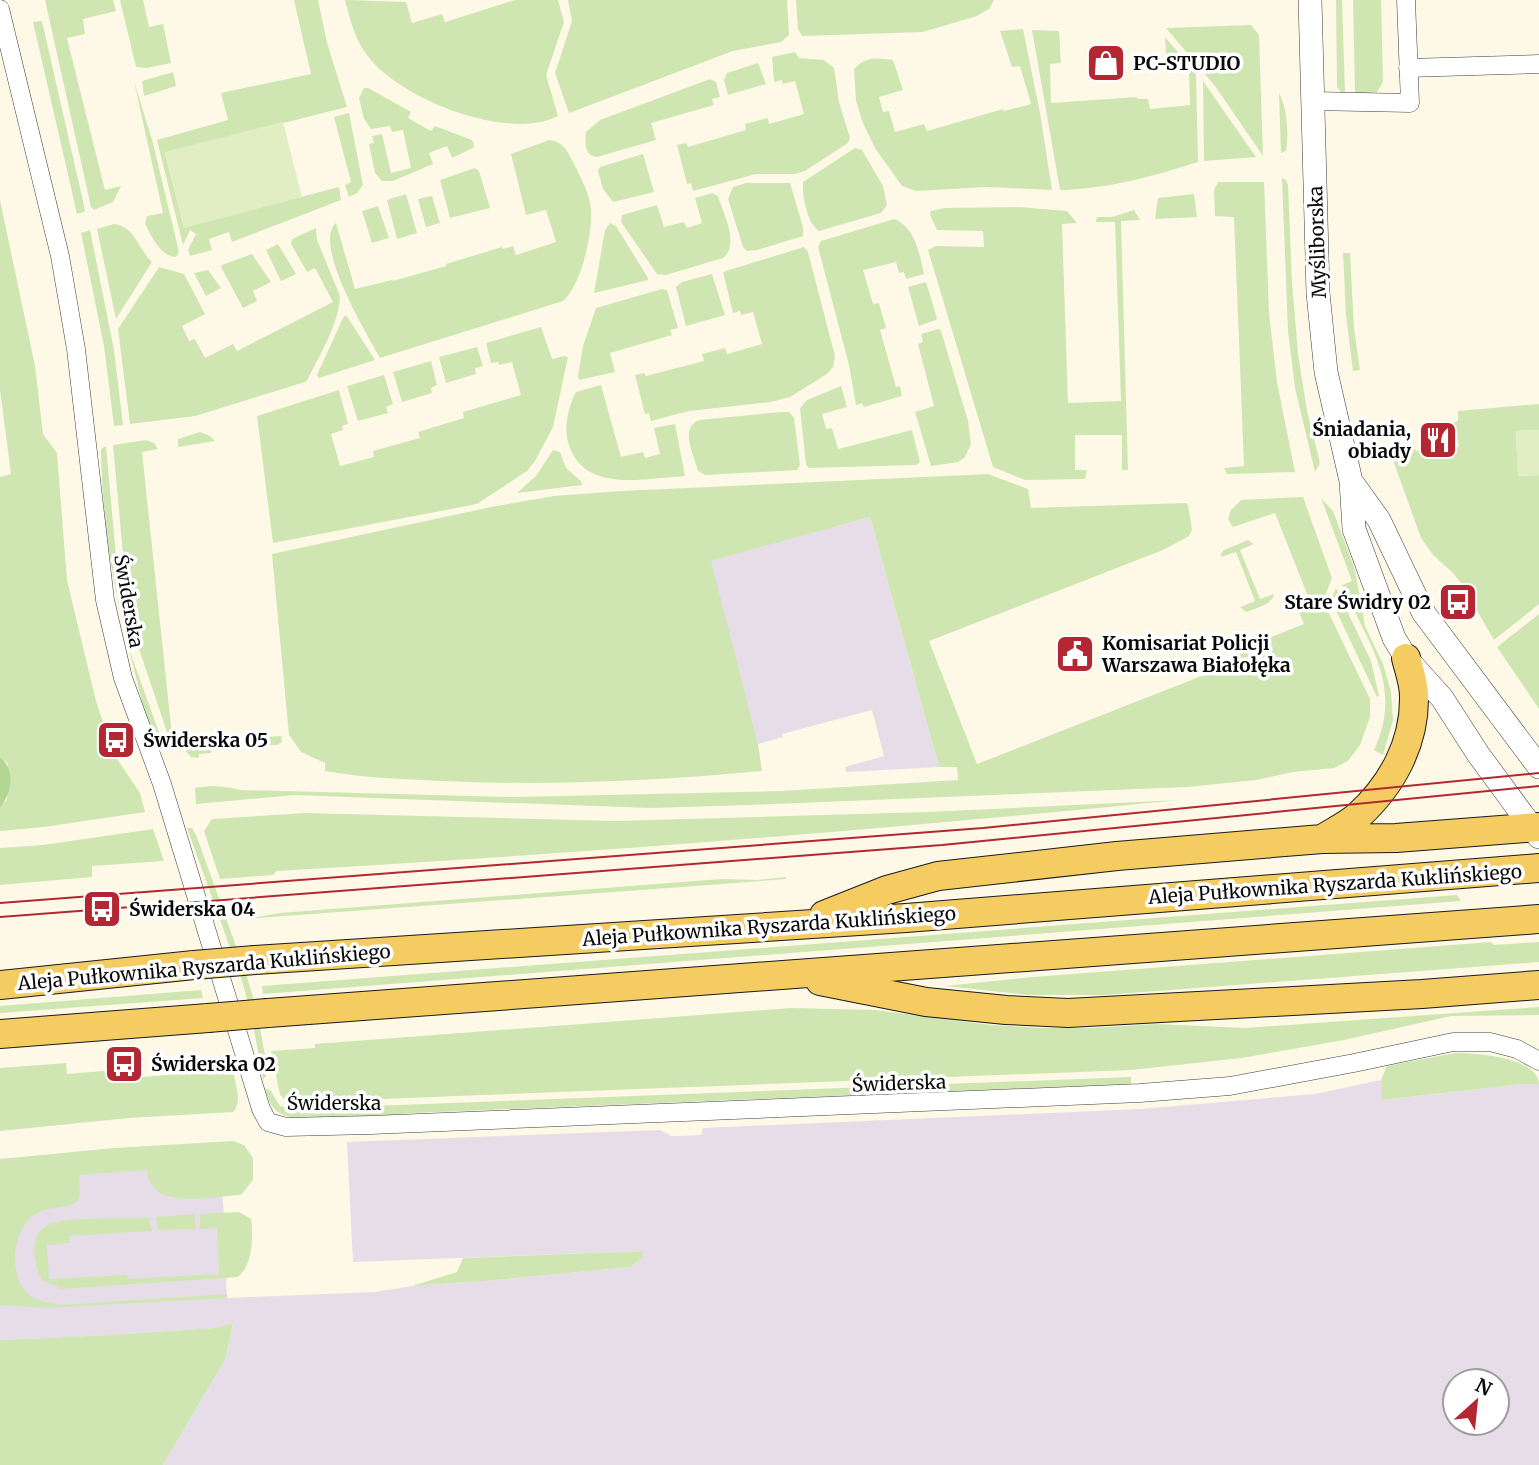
<svg xmlns="http://www.w3.org/2000/svg" width="1539" height="1465" viewBox="0 0 1539 1465" font-family="Merriweather,serif">
	<style>
		.industrial { fill: #e7dde9; fill-rule: evenodd }
		.green { fill: #cfe6b3 }
		.forest { fill: #b3d693 }
		.pitch { fill: #e1eec4 }
		.lines { fill: none; stroke-linecap: round; stroke-linejoin: round }
		.minor-casing { stroke: #3c3c3c; stroke-width: 19 }
		.tertiary-casing { stroke: #3c3c3c; stroke-width: 24 }
		.primary-casing { stroke: #1a1a1a; stroke-width: 30 }
		.minor { stroke: #fff; stroke-width: 18 }
		.tertiary { stroke: #fff; stroke-width: 23 }
		.primary { stroke: #f4cc61; stroke-width: 28 }
		.tram { stroke: #b32733; stroke-width: 2 }
		.primary-bridge-casing { stroke: #1a1a1a; stroke-width: 30; stroke-linecap: butt }
		.primary-bridge { stroke: #f4cc61; stroke-width: 28 }
		.labels { text-anchor: middle; stroke-width: 7; stroke-linejoin: round; paint-order: stroke }
		.poi-label { font-size: 19px; font-weight: bold; fill: #090909; stroke: #fff; text-anchor: start }
		.street-label { font-size: 19px; fill: #090909; stroke: #fff }
	</style>
	<rect width="100%" height="100%" fill="#fef9e7"/>
	<path class="industrial" d="M870 517 939 767 846 772 845 767 884 756 872 710 782 734 783 737 758 744 710 561Z
		M1381 1080 1383 1100 1522 1084 1539 1085V1465H163L226 1358 233 1324 214 1328 108 1335 0 1340V1168L219 1152 224 1216 240 1273 226 1279 227 1298 375 1292 412 1286 496 1280 631 1267 642 1257V1251L353 1262 347 1142 660 1130 671 1136H681L701 1135 703 1128 1140 1109 1315 1094ZM1455 1381H1497V1423H1455Z"/>
	<path class="green" d="M45 0H113L116 11 83 19 85 34 67 38 105 190 121 186 113 202 94 210 91 207Z
		M120 0H143L149 27 163 24 171 63 147 68 136 67Z
		M294 0H318L327 43 347 107 165 153 184 227 339 187 341 200 232 242 229 232 209 239 212 250 190 256 188 250 196 234 190 230 183 245 157 140 228 120 221 93 311 74Z
		M345 0 406 2 412 23 442 14 445 22 515 0H558L564 22 546 75 558 116C508 142 399 99 367 55 355 40 350 19 345 0Z
		M568 0H787L789 35 781 42 733 51 569 113 555 73 572 21Z
		M796 0H994L989 9 977 16 923 32 802 36 798 29Z
		M1336 0H1342L1345 93 1341 92 1337 87Z
		M1353 0H1381L1383 82 1377 92 1355 94Z
		M42 21 85 210 84 212 77 214 33 22Z
		M1251 25 1259 35 1263 156 1215 86 1166 28Z
		M1023 29 1040 113 1052 190 986 187 916 191 902 186 875 148 862 121 856 100 854 69C866 56 877 58 893 60L903 90 879 97 883 112 889 111 895 132 924 124 927 131 1003 109 1004 111 1031 104 1020 66 1012 67 1000 31Z
		M1032 30 1059 31 1061 63 1050 64 1051 103 1137 97V99H1148L1150 109 1190 105 1189 72H1167L1165 37 1196 73 1198 162C1154 176 1107 189 1060 190Z
		M795 52 799 58 824 60 834 68 839 102 850 138 848 143 805 171 795 174H756L693 191 691 183 687 184 677 145 686 143 688 147 746 130 745 124 768 118 769 124 804 114 795 81 783 84 782 80 774 82 772 57Z
		M758 63 766 84 728 95 724 80 727 73Z
		M173 72 176 86 144 96 142 81Z
		M710 79 716 82 720 97 712 99 714 105 651 123 656 140 597 157C584 156 585 142 586 132L600 120Z
		M134 81 153 143 179 252 176 257C160 256 152 237 145 224L147 216 163 213Z
		M1203 81 1256 157 1204 161Z
		M364 88H368L411 112 408 118 431 131 435 126 472 140 474 145 473 148 452 158 447 146 429 153 433 164 393 181H382L375 173 369 144 374 143 372 136 382 134 391 173 411 168 403 130 392 132 390 126 371 129 364 119 359 98Z
		M1279 93C1287 107 1289 133 1286 151L1281 153Z
		M349 113 363 185 357 193 349 197 345 185 351 182 334 117Z
		M549 140C564 142 568 152 574 164 581 178 590 194 591 210 593 233 581 286 563 301L380 358C367 334 312 244 336 223L355 289 392 280 393 281 446 266V264L502 247 503 249 513 246 516 255 556 242 546 210 526 215 511 154Z
		M855 148 862 150 883 186 887 205 881 213 819 231C807 223 802 196 803 182Z
		M643 154 654 192 613 202 603 189 598 171 600 167Z
		M475 168 479 171 490 208 450 218 440 180Z
		M1282 178 1286 180 1288 185 1292 282 1298 354 1307 411 1320 463 1315 472 1295 388 1288 331Z
		M1218 182H1264L1269 313 1277 382 1295 472 1227 474 1224 468 1244 466 1234 217 1215 216 1214 190Z
		M746 183H790L803 227V236L757 250 747 251 743 247 728 199 733 187Z
		M712 193 718 196C723 213 740 244 723 258L666 275 657 274 621 222 622 215 657 205 664 227 684 222 687 228 702 223 695 198Z
		M406 194 417 233 397 239 387 200Z
		M1194 194 1197 217 1155 219 1158 198Z
		M432 196 440 223 426 227 418 199Z
		M0 200 35 366 43 434 57 453 67 580 96 701 113 753 140 793 145 812 44 827 0 831V808L7 799 8 764 0 757V477L11 474 0 390Z
		M378 206 389 238 372 243 362 211Z
		M1019 207 1067 211 1077 223 1062 224 1068 403 1121 401 1115 222H1096L1097 217H1112L1134 210 1140 220 1121 221 1128 470H1122V435H1075V470H1087L1085 479 1025 480 993 467 928 250 936 246 984 247 983 231 937 230 930 215 931 211 945 208Z
		M894 219C916 228 919 253 924 274L906 279 904 272 899 273 896 262 863 270 873 304 879 303 886 328 880 330 896 387 900 386 902 396 864 407 862 403 856 405 849 365 818 247 821 241Z
		M610 223 616 226 648 278V280L594 293 605 230Z
		M114 224C136 227 138 249 152 262L116 319 97 229Z
		M316 228 317 240 340 296C339 324 320 354 308 379L305 382 195 416 130 424 118 329 159 267 184 274 205 314 182 326 189 341 195 339 205 358 233 344 237 351 333 302 315 268 307 272 291 244 292 239Z
		M90 230 114 350 123 425 114 426 104 346 81 233Z
		M278 244 296 274 281 281 266 250Z
		M804 247 808 252 835 356 833 367 827 374 790 397 771 402 689 411 651 421 649 413 645 414 635 375 644 373 646 376 704 361 702 354 725 348 727 354 762 344 753 312 741 315 740 311 733 313 723 272Z
		M1343 253H1350L1354 329 1360 370 1353 371 1346 315Z
		M252 254 271 282 253 291 257 301 243 308 221 267 222 265Z
		M208 270 221 288 206 296 194 273Z
		M712 274 725 315 686 326 676 287 682 282Z
		M926 282 937 318 936 320 919 326 908 287Z
		M662 289 667 290 678 328 670 330 672 335 610 353 615 372 579 380 578 376 583 346 596 308Z
		M346 315 375 360 319 378 317 375 343 318Z
		M541 327 552 359 564 356 568 357 553 427 535 461 527 471 477 504 273 543 257 416 339 390 348 424 342 426 343 430 331 434 340 466 374 457 373 451 420 438 418 432 464 418 463 412 521 395 512 362 499 365 498 362 491 363 486 343Z
		M938 329 941 331 968 421 971 444 965 457 958 462 931 466 915 412 934 406 918 344 923 342 921 334Z
		M477 347 483 366 475 368 476 374 446 383 439 357Z
		M431 361 437 385 431 388 432 393 402 402 393 372Z
		M384 375 393 404 386 407 388 413 358 421 347 386Z
		M601 385 621 457 643 452 645 458 660 454 654 428 675 424 685 476C645 478 585 494 569 445 563 429 568 407 576 392Z
		M841 386 847 407 822 414 826 429 832 428 838 449 912 430 920 462 916 465 809 468 806 465 800 408 807 400Z
		M1539 404V430L1516 431 1518 476 1539 475V604L1494 640 1461 583 1452 572 1433 555 1421 538 1389 449C1404 444 1412 446 1423 455L1459 446 1454 423 1458 420V411Z
		M781 412H789L794 418 800 465 797 470 705 475 698 471C694 455 679 428 699 420Z
		M200 432 210 436 215 441 178 447V439Z
		M146 440 154 443 158 449 142 452 173 745 281 736 282 742 277 745 213 748 211 753 199 754V758L191 757 183 748 172 747 133 631 124 565 113 445Z
		M106 446 119 589 126 634C110 574 102 511 101 449Z
		M553 450 560 452 566 468 581 481 582 485 517 493 536 476Z
		M988 474 1028 489 1031 508 1186 503 1188 505 1192 530 1189 536 1163 550 929 641 977 764 1222 668 1241 659 1239 650 1304 624 1298 610 1311 604 1275 513 1233 527 1228 519 1231 510 1241 500 1303 497 1332 578 1323 601 1370 699V717L1360 745 1348 761 1334 768 1293 772 1256 780 1188 787 748 805 650 808 294 795 196 804 195 788C211 785 225 786 241 790L514 797 781 791 958 780 957 767H939L870 517 711 561 758 744 762 771C656 781 548 786 442 781 403 779 364 778 325 771V763L301 752 289 735 272 554 491 507 554 496 621 491Z
		M1321 498 1333 511 1355 570 1365 626 1383 664 1391 692 1393 720 1383 755 1374 750C1404 685 1368 644 1342 585L1352 581Z
		M1248 540 1254 544 1240 550 1260 599 1274 594C1272 605 1256 608 1246 612L1240 607 1255 601 1236 552 1221 557V554L1224 550Z
		M1336 588 1371 661 1379 696 1377 697 1331 600Z
		M1539 614V709L1497 647Z
		M129 649 160 735 158 740H156L144 710Z
		M1180 800C880 830 578 854 277 871L273 875 220 879 204 831 212 819 305 813 616 821 927 812Z
		M187 828H192L197 837 247 977 257 1011 268 1073 263 1080 251 1012 241 978Z
		M153 829 164 861 92 866V877L0 885V848L43 845Z
		M786 877V879L709 885 245 919 279 913 721 879 756 880Z
		M1457 895 1461 901 263 994 262 986Z
		M1491 942 1494 945 1539 942V962L1105 995H1029L945 986 1033 977Z
		M201 990 203 998 0 1013V1006Z
		M1539 1007V1015L1451 1016 1344 1040 1242 1058 1131 1070 303 1102H288L280 1095 271 1051 315 1048V1044L792 1008 875 1010 991 1025 1041 1028H1093L1156 1024 1245 1028Z
		M1455 1053C1476 1053 1539 1057 1539 1085L1522 1084 1382 1100 1381 1080 1387 1066Z
		M66 1063 67 1074 140 1068 141 1077 233 1070C235 1083 243 1102 233 1112L129 1118 0 1131V1068Z
		M1131 1077V1084L413 1113C384 1115 299 1128 278 1112 270 1106 267 1097 265 1088L271 1091 280 1106 293 1109Z
		M233 1141 244 1145 253 1158V1180L241 1195C212 1196 150 1212 147 1170L79 1175C79 1182 82 1195 77 1201 69 1211 43 1203 28 1220 12 1239 9 1277 29 1295 38 1302 50 1303 60 1305L227 1294V1298L48 1308 0 1305V1159L114 1148Z
		M239 1212 251 1219C254 1235 252 1269 237 1277L62 1289 42 1280C33 1263 27 1232 51 1224 71 1216 125 1219 149 1218L152 1231 69 1236V1243L47 1245 49 1279 127 1275 128 1279 219 1274 217 1228 200 1229V1214Z
		M194 1214 196 1229 158 1230 156 1217Z
		M643 1251 642 1257 631 1267 496 1280 412 1286 457 1272 463 1258Z
		M233 1323 226 1358 163 1465H0V1340L108 1335 214 1328Z"/>
	<path class="forest" d="M0 757C16 770 12 792 0 808Z"/>
	<path class="pitch" d="M283 122 302 197 184 228 165 152Z
		M1539 430V475L1518 476 1516 431Z"/>
	<g class="lines">
		<g class="minor-casing">
			<path id="minor" d="M0 9 60 256 76 349 105 600 123 678 162 784 261 1109 268 1122 286 1127 371 1125 1140 1093 1230 1086 1354 1063 1453 1042H1490L1517 1049 1539 1061
				M1408 68 1539 64
				M1313 101 1410 103 1406 0"/>
		</g>
		<g class="tertiary-casing">
			<path id="tertiary" d="M1310 0 1318 293 1326 372 1351 481 1354 529 1394 638 1406 658 1442 698 1478 754 1539 837
				M1351 481 1379 520 1423 612 1539 767"/>
		</g>
		<g class="primary-casing">
			<path id="primary" d="M1322 839C1333 832 1348 825 1358 816 1392 785 1415 743 1414 696 1414 683 1409 670 1406 658
				M824 915 887 890 938 876 1117 856 1322 839 1396 838 1539 827
				M255 960 906 918 1539 868
				M820 981 926 1002 1006 1010 1068 1013 1422 994 1539 985
				M0 985 194 965
				M268 1013 1539 919
				M0 1034 208 1018"/>
		</g>
		<use href="#minor" class="minor"/>
		<use href="#tertiary" class="tertiary"/>
		<use href="#primary" class="primary"/>
		<path class="tram" d="M0 903 983 828 1539 773
			M0 917 942 845 1539 786"/>
		<g class="primary-bridge-casing">
			<path id="primary-bridge" d="M194 965 255 960
				M208 1018 268 1013"/>
		</g>
		<use href="#primary-bridge" class="primary-bridge"/>
	</g>
	<defs>
		<g id="shop-square" transform="scale(2.0125)"><rect x="-9" y="-9" width="18" height="18" rx="4" fill="#b32733" stroke="#fff"/><path d="M-5-2.5h2.3a2.7 3.5 0 0 1 5.4 0H5L5.5 6h-11ZM-1.5-2.5h3a1.5 2.3 0 0 0-3 0Z" fill="#fff"/></g>
		<g id="restaurant-square" transform="scale(2.0125)"><rect x="-9" y="-9" width="18" height="18" rx="4" fill="#b32733" stroke="#fff"/><path d="M-5-6h1v4h1v-4h1v4h1v-4h1v5L-1.5 .5V6h-2V.5L-5-1ZM5-6V6H3V1.5H1.5Q1.5-4 5-6Z" fill="#fff"/></g>
		<g id="bus-square" transform="scale(2.0125)"><rect x="-9" y="-9" width="18" height="18" rx="4" fill="#b32733" stroke="#fff"/><path d="M-5-6H5V4H4V6H2V4H-2V6H-4V4H-5ZM-3.5-4V0h7V-4ZM-3.5 1.2v1.5H-2V1.2ZM2 1.2v1.5H3.5V1.2Z" fill="#fff"/></g>
		<g id="civic-square" transform="scale(2.0125)"><rect x="-9" y="-9" width="18" height="18" rx="4" fill="#b32733" stroke="#fff"/><path d="M-.6-6.5H3V-4.5H.6V-3L4-1V1h2V6H-6V1h2V-1L-.6-3ZM-1.2 2.5V6h2.4V2.5Z" fill="#fff"/></g>
	</defs>
	<g fill-rule="evenodd">
		<use href="#shop-square" x="1106" y="63"/>
		<use href="#restaurant-square" x="1438" y="440"/>
		<use href="#bus-square" x="1458" y="602"/>
		<use href="#civic-square" x="1075" y="654"/>
		<use href="#bus-square" x="116" y="740"/>
		<use href="#bus-square" x="102" y="909"/>
		<use href="#bus-square" x="124" y="1064"/>
	</g>
	<g class="labels">
		<g class="poi-label">
			<text x="1133" y="70">PC-STUDIO</text>
			<text x="1411" y="436" text-anchor="end">Śniadania,<tspan x="1411" dy="22">obiady</tspan></text>
			<text x="1431" y="609" text-anchor="end">Stare Świdry 02</text>
			<text x="1102" y="650">Komisariat Policji<tspan x="1102" dy="22">Warszawa Białołęka</tspan></text>
			<text x="143" y="747">Świderska 05</text>
			<text x="129" y="916">Świderska 04</text>
			<text x="151" y="1071">Świderska 02</text>
		</g>
		<g class="street-label">
			<text transform="translate(1317 242) rotate(-92)" y="7">Myśliborska</text>
			<text transform="translate(129 601) rotate(80)" y="7">Świderska</text>
			<text transform="translate(1335 884) rotate(-4)" y="7">Aleja Pułkownika Ryszarda Kuklińskiego</text>
			<text transform="translate(769 926) rotate(-4)" y="7">Aleja Pułkownika Ryszarda Kuklińskiego</text>
			<text transform="translate(204 967) rotate(-5)" y="7">Aleja Pułkownika Ryszarda Kuklińskiego</text>
			<text transform="translate(899 1083) rotate(-2)" y="7">Świderska</text>
			<text x="334" y="1110">Świderska</text>
		</g>
	</g>
	<g transform="translate(1476 1402) rotate(27)"><circle r="33" fill="#ffffff" stroke="#9d9d9d" stroke-width="2"/>
	<path d="M0-5L12 26L0 18L-12 26Z" fill="#b32733"/>
	<text y="-10" font-size="19" font-weight="bold" text-anchor="middle" fill="#090909">N</text>
	</g>
</svg>
